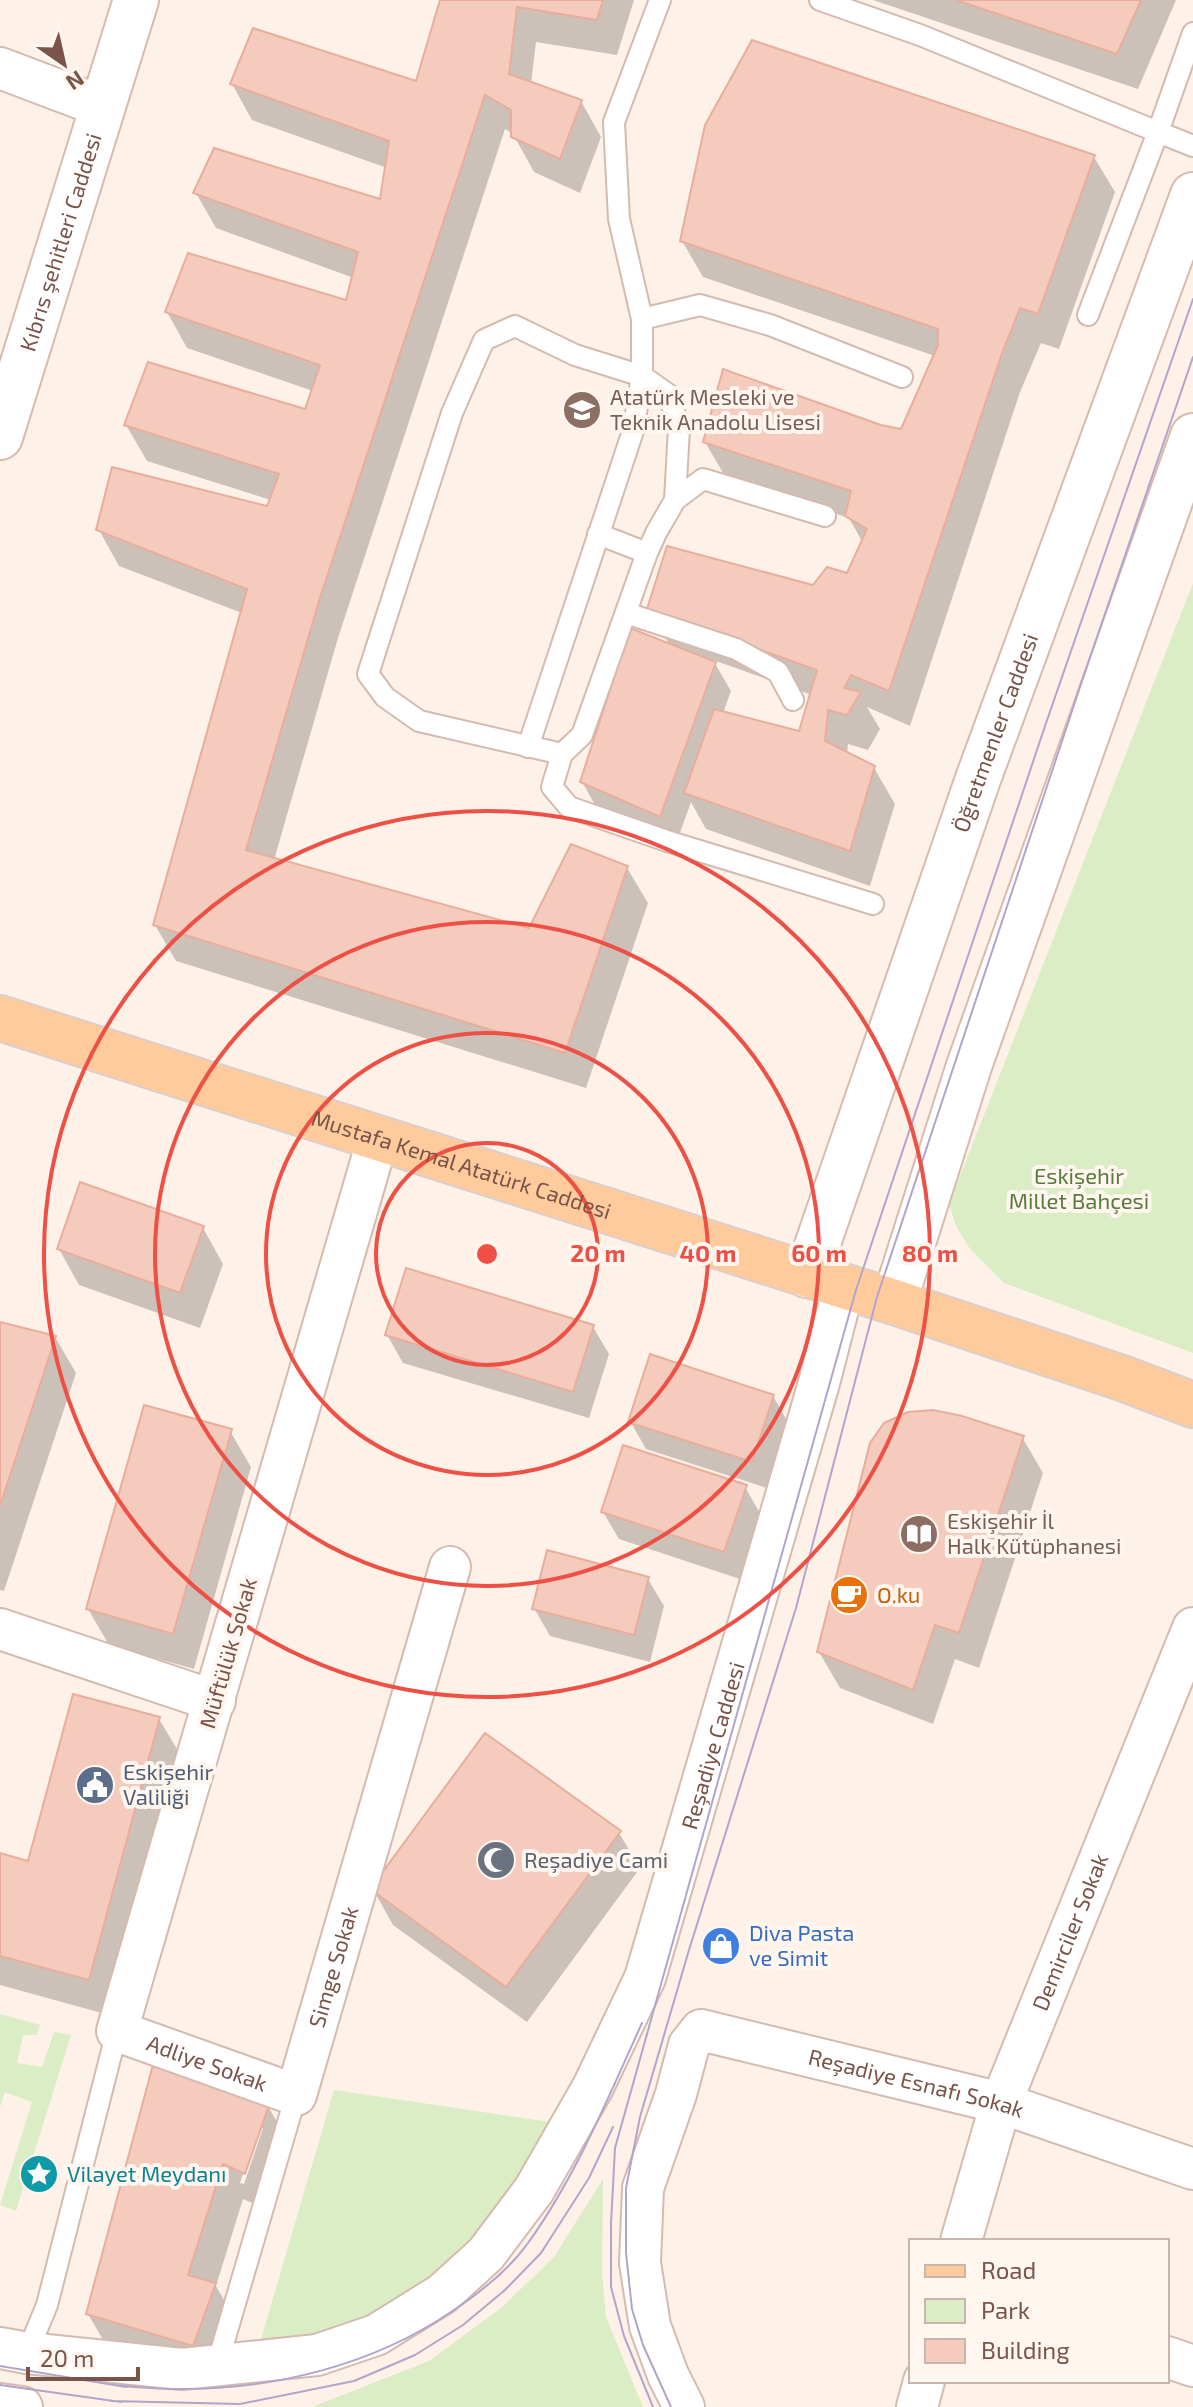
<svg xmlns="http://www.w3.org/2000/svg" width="1193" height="2407" viewBox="0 0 1193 2407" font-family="'Exo 2',sans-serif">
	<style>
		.green { fill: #dbedc4 }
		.shadow { fill: #0003; fill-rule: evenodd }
		.building { fill: #f5cbbd; stroke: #e9ad9c; stroke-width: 2 }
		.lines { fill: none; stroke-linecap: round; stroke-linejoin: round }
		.lane-casing { stroke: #d4baaf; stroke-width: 24 }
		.street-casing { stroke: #d4baaf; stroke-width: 44 }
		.secondary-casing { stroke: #d9baae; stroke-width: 48 }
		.primary-casing { stroke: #dacfcc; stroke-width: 48 }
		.lane { stroke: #fff; stroke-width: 20 }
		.street { stroke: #fff; stroke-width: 40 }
		.secondary { stroke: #fff; stroke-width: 44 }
		.primary { stroke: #ffcb9d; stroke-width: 44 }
		.tram { stroke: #b2a4ca; stroke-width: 2 }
		.ring { fill: none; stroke: #ef5045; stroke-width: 4 }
		.labels { text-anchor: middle; stroke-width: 8; stroke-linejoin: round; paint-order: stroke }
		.street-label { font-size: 22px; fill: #7a5349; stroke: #fff6ef }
		.education-label { font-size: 22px; fill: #785e54; stroke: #fff6ef; text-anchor: start }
		.park-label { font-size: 22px; fill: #597a3d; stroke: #fff6ef }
		.food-label { font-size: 22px; fill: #c56008; stroke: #fff6ef; text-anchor: start }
		.service-label { font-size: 22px; fill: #4e5e75; stroke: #fff6ef; text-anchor: start }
		.worship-label { font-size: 22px; fill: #5b616d; stroke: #fff6ef; text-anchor: start }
		.shop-label { font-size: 22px; fill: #366cbe; stroke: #fff6ef; text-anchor: start }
		.culture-label { font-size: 22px; fill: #0d838f; stroke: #fff6ef; text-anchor: start }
		.centre { fill: #ef5045; stroke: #fff6ef; stroke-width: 4 }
		.ring-label { font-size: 24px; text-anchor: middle; font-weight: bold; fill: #ef5045; stroke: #fff6ef; stroke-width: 8; stroke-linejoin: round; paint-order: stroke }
	</style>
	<rect width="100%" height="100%" fill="#fef2e8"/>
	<path class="green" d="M1193 583V1353L1004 1283 970 1249 956 1226 949 1204Z
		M0 2014 40 2025 36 2035H23L17 2063 42 2067 54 2032 71 2035 16 2211 0 2205 32 2102 5 2092 0 2107Z
		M334 2090 557 2123 482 2242 403 2305 327 2340 259 2346Z
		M603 2179 602 2272 606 2317 643 2407H312L429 2361 501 2308 554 2257Z"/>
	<path class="shadow" d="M442 0H634L617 55 536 42 531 84 581 101 601 137 580 193 534 172 513 134 505 129 338 638 274 860 530 930 627 868 648 903 586 1088 176 961 155 925 242 613 119 566 99 530 268 509 271 500 147 461 126 425 306 411 313 391 187 348 167 312 348 302 354 278 216 228 196 193 382 201 387 168 252 120 232 84H417Z
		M873 0H1176L1138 89Z
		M1094 157 1115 192 1059 349 1041 343 1020 392 910 726 867 707 880 729 868 750 848 744 847 754 874 768 895 804 870 886 706 829 691 802 676 844 598 810 582 782 670 646 649 609 814 587 848 576 863 543 849 518 726 478 705 442 880 427 902 431 935 356 703 277 682 241ZM713 660 812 695 801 733 723 713 731 691Z
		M203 1228 223 1264 200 1328 79 1285 59 1249Z
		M0 1324 55 1337 76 1373 4 1591 0 1590Z
		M593 1327 609 1354 589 1418 403 1363 387 1335Z
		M773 1396 789 1424 767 1488 646 1449 630 1421Z
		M230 1431 251 1467 194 1669 109 1645 88 1609Z
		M1022 1437 1043 1473 979 1668 955 1659 933 1724 840 1688 819 1652Z
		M745 1487 761 1515 740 1579 619 1539 603 1512Z
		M648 1579 664 1606 650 1662 550 1636 534 1608Z
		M159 1719 180 1754 109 2015 0 1985V1855L29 1863Z
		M619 1833 640 1868 527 2022 393 1925 373 1889Z
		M268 2106 288 2142 266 2209 243 2199 216 2286 236 2320 214 2380 109 2350 88 2314ZM259 2128H263L244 2184 240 2183Z"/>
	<path class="building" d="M440 0H603L597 20 517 7 509 74 582 100 560 159 511 137V110L485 95 319 601 246 850 529 928 571 844 628 866 565 1053 153 925 247 589 96 530 112 467 267 506 279 474 124 425 148 362 305 409 320 365 165 312 188 253 346 300 358 252 193 193 214 148 380 199 389 141 230 84 253 28 416 81Z
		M956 0H1141L1117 54Z
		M752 40 1095 155 1038 314 1020 308 1001 356 889 691 851 675 844 688 861 692 847 715 828 710 825 741 875 766 850 851 684 793 714 709 799 731 817 670 647 609 667 546 813 585 827 567 847 573 867 529 845 516 851 491 703 442 723 369 881 425 901 429 938 345V329L680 241 705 125Z
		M630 628 716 662 660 817 580 782Z
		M80 1182 204 1226 180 1293 57 1249Z
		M406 1268 594 1325 573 1392 385 1335Z
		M0 1322 56 1336 0 1506Z
		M650 1354 774 1395 752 1462 628 1422Z
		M144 1405 232 1429 173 1634 86 1609Z
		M933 1410 962 1416 1024 1436 959 1633 935 1625 913 1690 817 1652 870 1443 884 1423 908 1412Z
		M623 1445 747 1485 724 1552 601 1512Z
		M547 1550 649 1577 634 1635 532 1609Z
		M73 1694 160 1717 89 1980 0 1956V1853L28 1861Z
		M485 1733 621 1831 506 1987 370 1889Z
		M154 2061 269 2105 245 2174 223 2164 188 2275 216 2283 193 2346 86 2314Z"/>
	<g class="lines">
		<g class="lane-casing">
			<path id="lane" d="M820 0 920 35 1158 132 1088 315
				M1193 33 1158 132 1193 146
				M642 319 700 305 770 325 902 377
				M675 500 679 428 669 395 642 376 575 355 515 326 484 340 452 413 368 674 385 697 419 721 562 754 582 735 647 553 656 533 675 500 703 479 825 516
				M598 534 647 553
				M626 613 736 649 778 672 793 700
				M528 747 633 431 642 376V319L619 219 614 122 660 0
				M562 754 552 787 569 807 667 841 873 904
				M27 2353 47 2305 117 2031
				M217 2365 296 2095"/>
		</g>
		<g class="street-casing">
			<g id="street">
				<path d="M0 68 103 107"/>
				<path id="s1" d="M378 1138 117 2031 296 2095 450 1567"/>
				<path d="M0 1629 215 1701"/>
				<path id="s2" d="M961 2241 1001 2103 1193 1628"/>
				<path id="s3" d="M0 2348 27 2353 182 2369 317 2355 376 2335 442 2294 486 2254 534 2190 593 2087 645 1978 819 1383 844 1286"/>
				<path d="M1167 2357 1193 2366"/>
				<path d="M0 2404 22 2407"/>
				<path id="s4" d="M684 2407 668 2375 650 2326 640 2263 643 2188 676 2094 689 2045 701 2030 1001 2103 1193 2169"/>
				<path d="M917 2407 924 2381"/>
			</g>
		</g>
		<g class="secondary-casing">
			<g id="secondary">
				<path id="s5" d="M0 437 136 0"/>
				<path id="s6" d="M807 1275 978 779 1193 195"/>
				<path d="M894 1302 969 1066 1193 436"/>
			</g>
		</g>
		<g class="primary-casing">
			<g id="primary">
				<path id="s7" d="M0 1018 894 1302 1122 1378 1193 1405"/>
			</g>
		</g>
		<use href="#lane" class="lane"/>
		<use href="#street" class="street"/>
		<use href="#secondary" class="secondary"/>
		<use href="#primary" class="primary"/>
		<path class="tram" d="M0 2366 126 2387
			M0 2385 121 2402
			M114 2385C135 2387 155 2389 175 2389 272 2390 371 2366 451 2312 478 2294 509 2270 528 2243 575 2178 609 2096 642 2023
			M111 2401 240 2404 354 2381 415 2355 463 2325 505 2290 541 2253 589 2178 613 2127
			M653 2407 624 2336 611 2287V2224L615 2148 856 1290 1045 726 1193 299
			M671 2407 643 2345 632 2309 626 2253V2188L640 2117 689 1950 796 1608 877 1297 1081 684 1193 357"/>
	</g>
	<g class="ring">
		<circle cx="487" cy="1254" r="111"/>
		<circle cx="487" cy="1254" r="221"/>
		<circle cx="487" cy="1254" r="332"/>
		<circle cx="487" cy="1254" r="443"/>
	</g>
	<defs>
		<g id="school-disc" transform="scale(2)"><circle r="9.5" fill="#8d6e63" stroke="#fff6ef"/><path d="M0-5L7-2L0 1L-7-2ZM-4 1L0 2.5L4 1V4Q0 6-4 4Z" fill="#fff"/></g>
		<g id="library-disc" transform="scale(2)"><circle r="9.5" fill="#8d6e63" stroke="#fff6ef"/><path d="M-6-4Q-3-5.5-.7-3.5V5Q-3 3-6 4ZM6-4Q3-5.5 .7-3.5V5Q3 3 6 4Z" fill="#fff"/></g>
		<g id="cafe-disc" transform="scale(2)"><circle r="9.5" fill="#e8710a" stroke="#fff6ef"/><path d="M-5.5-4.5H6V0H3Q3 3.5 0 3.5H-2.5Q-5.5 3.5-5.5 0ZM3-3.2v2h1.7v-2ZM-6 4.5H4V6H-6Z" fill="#fff"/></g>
		<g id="civic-disc" transform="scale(2)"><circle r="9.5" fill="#5c6f8a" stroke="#fff6ef"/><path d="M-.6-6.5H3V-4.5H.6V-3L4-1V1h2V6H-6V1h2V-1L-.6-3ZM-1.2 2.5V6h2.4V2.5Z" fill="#fff"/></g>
		<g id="mosque-disc" transform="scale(2)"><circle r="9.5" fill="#6b7280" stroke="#fff6ef"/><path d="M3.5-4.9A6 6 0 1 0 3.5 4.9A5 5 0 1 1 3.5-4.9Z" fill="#fff"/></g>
		<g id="shop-disc" transform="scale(2)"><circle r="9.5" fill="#3f7fe0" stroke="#fff6ef"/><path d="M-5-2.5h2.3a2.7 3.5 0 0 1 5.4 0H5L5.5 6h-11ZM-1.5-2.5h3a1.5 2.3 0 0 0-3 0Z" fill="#fff"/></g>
		<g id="sight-disc" transform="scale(2)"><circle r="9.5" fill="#0f9aa8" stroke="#fff6ef"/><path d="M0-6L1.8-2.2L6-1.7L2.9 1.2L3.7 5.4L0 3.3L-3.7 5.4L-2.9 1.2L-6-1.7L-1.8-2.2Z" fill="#fff"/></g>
	</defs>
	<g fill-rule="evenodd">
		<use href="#school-disc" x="582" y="410"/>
		<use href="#library-disc" x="919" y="1534"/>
		<use href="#cafe-disc" x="849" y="1595"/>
		<use href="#civic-disc" x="95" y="1785"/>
		<use href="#mosque-disc" x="496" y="1860"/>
		<use href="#shop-disc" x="721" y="1946"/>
		<use href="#sight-disc" x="39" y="2174"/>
	</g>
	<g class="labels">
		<g class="street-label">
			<text dy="8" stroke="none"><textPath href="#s5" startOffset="204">Kıbrıs şehitleri Caddesi</textPath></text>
			<text dy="8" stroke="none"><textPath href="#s6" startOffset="574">Öğretmenler Caddesi</textPath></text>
			<text dy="8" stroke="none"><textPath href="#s7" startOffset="484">Mustafa Kemal Atatürk Caddesi</textPath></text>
			<text transform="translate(228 1653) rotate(-74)" y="8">Müftülük Sokak</text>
			<text dy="8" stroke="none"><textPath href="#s3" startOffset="1080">Reşadiye Caddesi</textPath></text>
			<text dy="8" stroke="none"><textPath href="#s2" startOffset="328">Demirciler Sokak</textPath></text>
			<text dy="8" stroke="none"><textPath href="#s1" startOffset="1254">Simge Sokak</textPath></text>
			<text dy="8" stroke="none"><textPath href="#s1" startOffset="1026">Adliye Sokak</textPath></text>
			<text dy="8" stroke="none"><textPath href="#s4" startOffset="618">Reşadiye Esnafı Sokak</textPath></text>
		</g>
		<g class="education-label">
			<text x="610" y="405">Atatürk Mesleki ve<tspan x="610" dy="25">Teknik Anadolu Lisesi</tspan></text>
			<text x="947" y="1529">Eskişehir İl<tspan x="947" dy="25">Halk Kütüphanesi</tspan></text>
		</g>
		<g class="park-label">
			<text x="1079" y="1184">Eskişehir<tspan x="1079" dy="25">Millet Bahçesi</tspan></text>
		</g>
		<g class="food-label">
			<text x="877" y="1603">O.ku</text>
		</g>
		<g class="service-label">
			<text x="123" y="1780">Eskişehir<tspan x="123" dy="25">Valiliği</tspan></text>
		</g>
		<g class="worship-label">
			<text x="524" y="1868">Reşadiye Cami</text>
		</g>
		<g class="shop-label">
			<text x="749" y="1941">Diva Pasta<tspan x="749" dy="25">ve Simit</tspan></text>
		</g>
		<g class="culture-label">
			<text x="67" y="2182">Vilayet Meydanı</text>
		</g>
	</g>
	<circle cx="487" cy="1254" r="12" class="centre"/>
	<g class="ring-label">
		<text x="598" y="1262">20 m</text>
		<text x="708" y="1262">40 m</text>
		<text x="819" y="1262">60 m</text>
		<text x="930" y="1262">80 m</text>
	</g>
	<rect x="909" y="2239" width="260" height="144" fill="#fff6ef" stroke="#cab5ad" stroke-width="2"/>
	<rect x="925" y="2265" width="40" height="12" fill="#ffcb9d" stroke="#cab5ad" stroke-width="2"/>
	<text x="981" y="2279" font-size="24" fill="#7a5349">Road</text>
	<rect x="925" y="2299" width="40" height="24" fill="#dbedc4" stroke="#cab5ad" stroke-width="2"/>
	<text x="981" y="2319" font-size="24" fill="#7a5349">Park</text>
	<rect x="925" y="2339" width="40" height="24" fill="#f5cbbd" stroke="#cab5ad" stroke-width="2"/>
	<text x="981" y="2359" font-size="24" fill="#7a5349">Building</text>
	<g transform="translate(64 64) rotate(146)" stroke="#fff6ef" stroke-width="6" paint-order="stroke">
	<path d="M0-6L14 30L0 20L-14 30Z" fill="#7a5349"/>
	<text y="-12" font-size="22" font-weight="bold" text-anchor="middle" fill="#7a5349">N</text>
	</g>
	<path d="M28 2367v12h110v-12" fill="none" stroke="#7a5349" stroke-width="4"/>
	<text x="40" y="2367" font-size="24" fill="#7a5349" stroke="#fff6ef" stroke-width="6" paint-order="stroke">20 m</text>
</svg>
